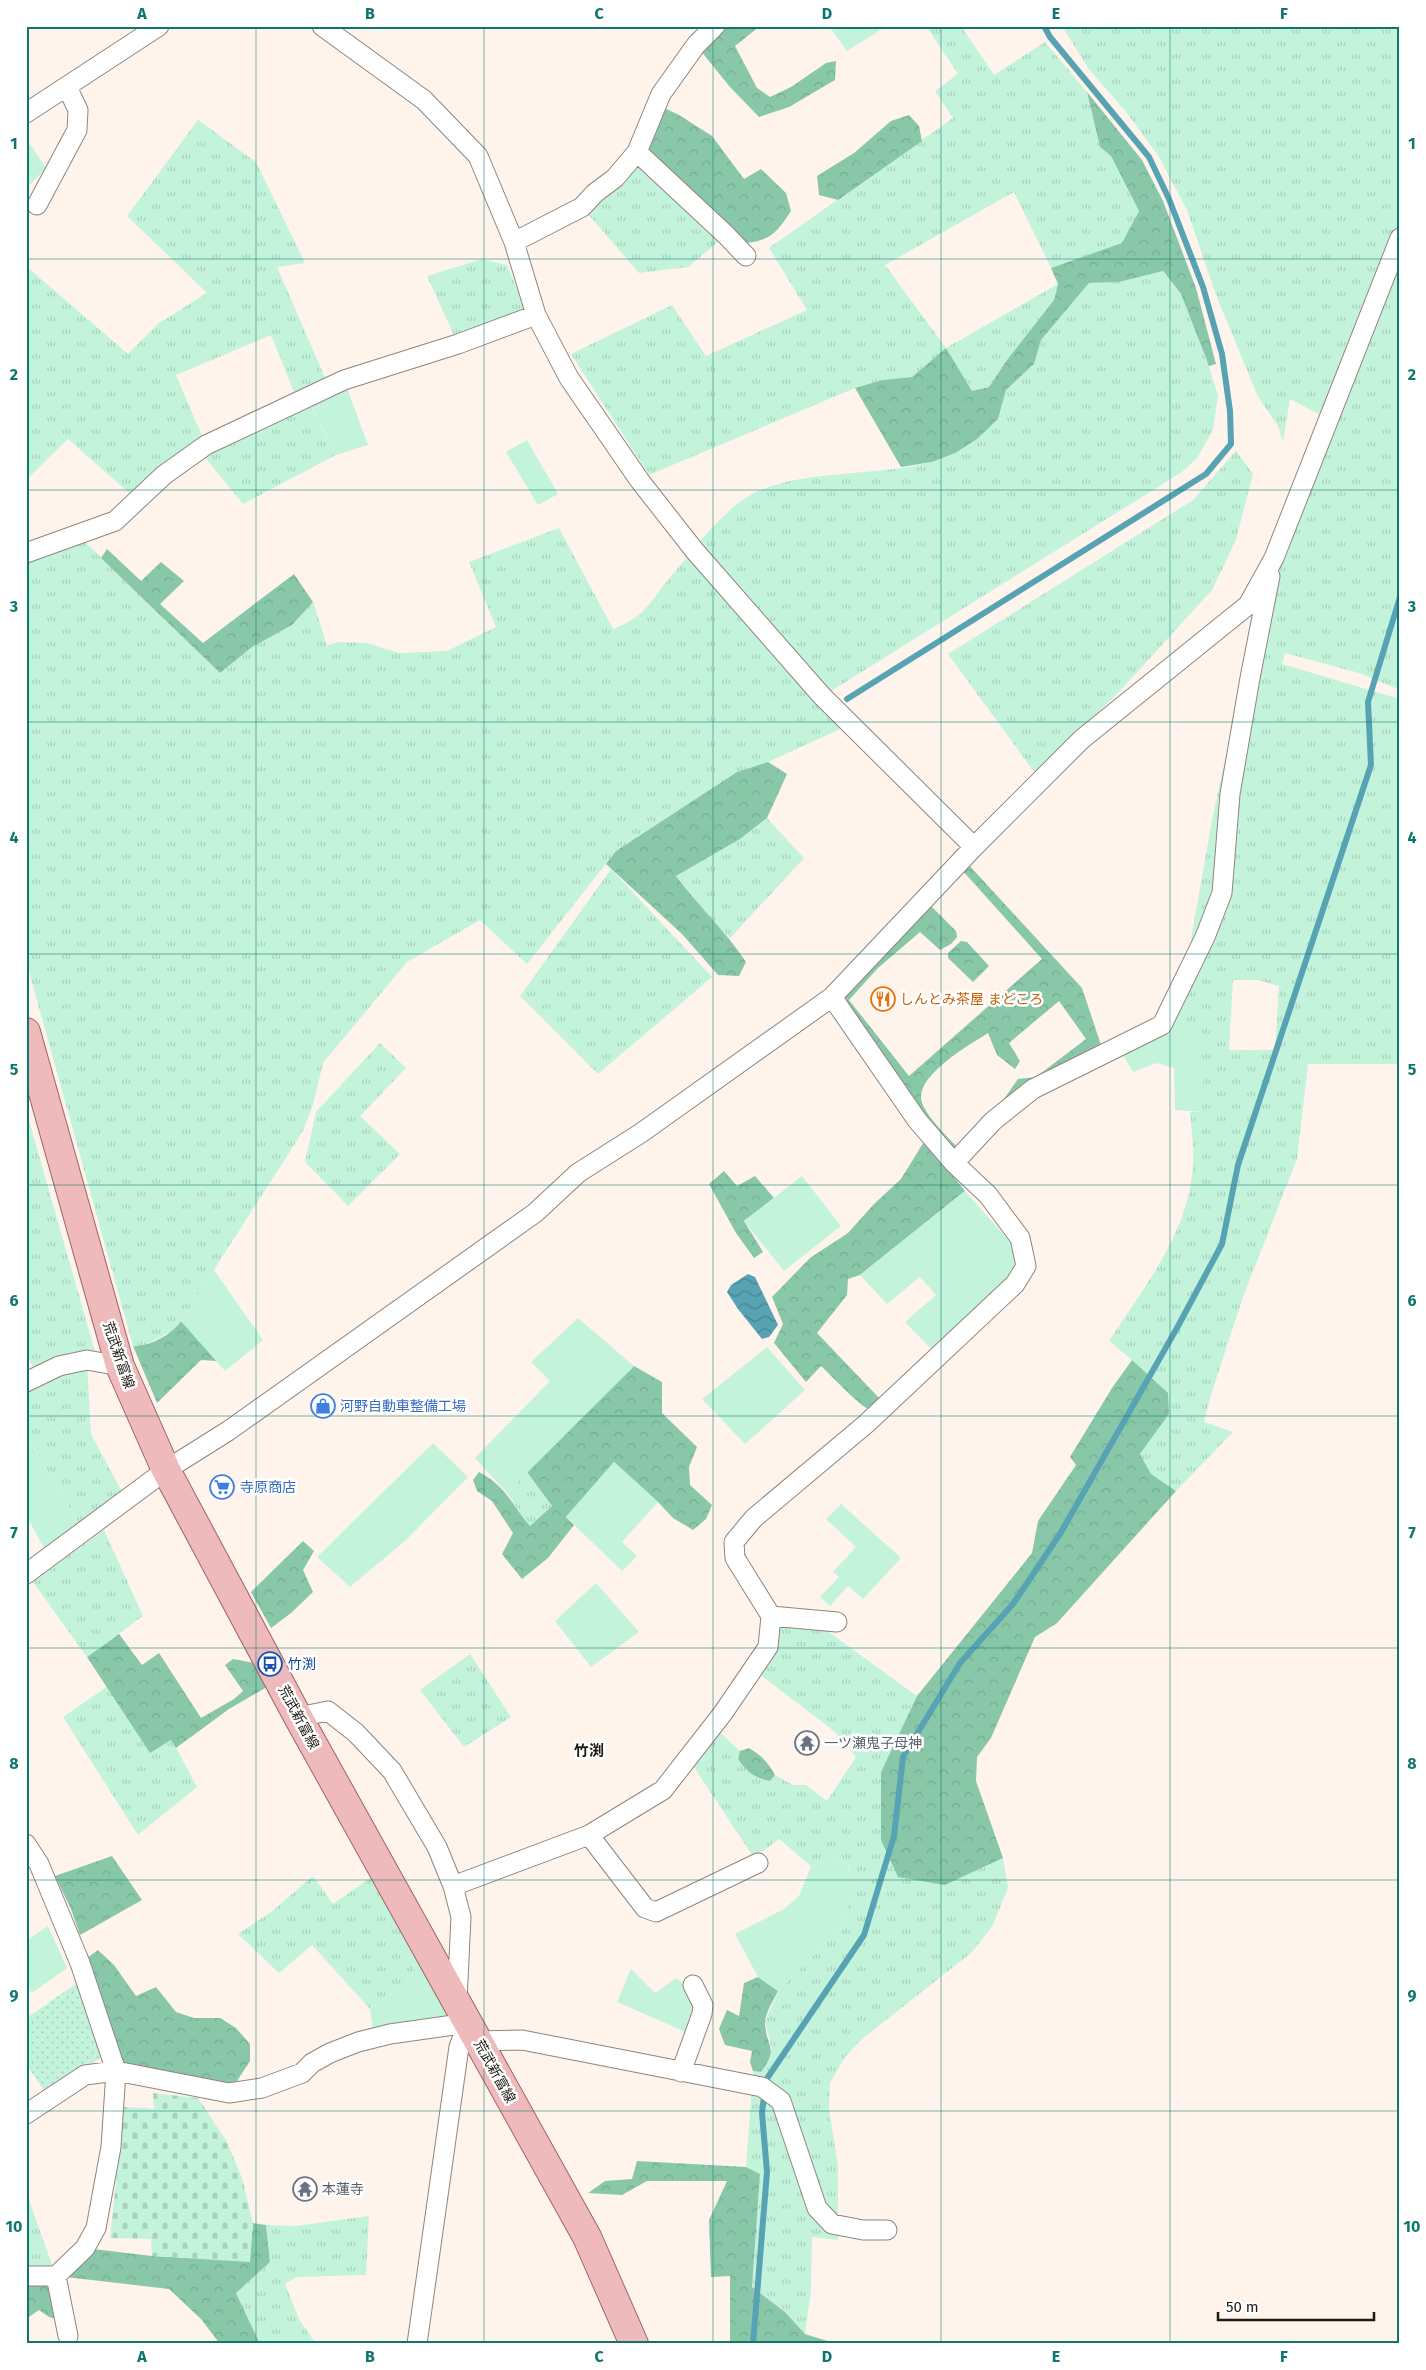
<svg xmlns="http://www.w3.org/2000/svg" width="1426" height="2370" viewBox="0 0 1426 2370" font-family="'Fira Sans','Noto Sans JP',sans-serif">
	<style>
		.grass { fill: url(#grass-tufts); fill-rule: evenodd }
		.forest { fill: url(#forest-crowns) }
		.cemetery { fill: url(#cemetery-stones) }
		.park { fill: url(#park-dots) }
		.garden { fill: #c3f4db }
		.water { fill: url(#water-waves) }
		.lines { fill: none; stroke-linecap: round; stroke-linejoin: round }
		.stream { stroke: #57a3b4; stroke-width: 6 }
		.minor-casing { stroke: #91857b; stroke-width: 21 }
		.primary-casing { stroke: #9f6464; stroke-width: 30 }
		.minor { stroke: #fff; stroke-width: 19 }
		.primary { stroke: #efbabb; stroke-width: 28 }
		.grid { fill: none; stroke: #0f766e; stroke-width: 1; stroke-opacity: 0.55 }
		.labels { text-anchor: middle; stroke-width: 5; stroke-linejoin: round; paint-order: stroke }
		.food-label { font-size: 14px; fill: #c56008; stroke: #fff; text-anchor: start }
		.street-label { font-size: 14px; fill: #1d1915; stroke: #fff }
		.shop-label { font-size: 14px; fill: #366cbe; stroke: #fff; text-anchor: start }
		.transit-label { font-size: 14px; fill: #164399; stroke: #fff; text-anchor: start }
		.worship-label { font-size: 14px; fill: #5b616d; stroke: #fff; text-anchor: start }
		.neighbourhood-label { font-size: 15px; font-weight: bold; fill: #1d1915; stroke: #fff }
		.neatline { fill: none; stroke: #0f766e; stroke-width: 2 }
		.grid-label { font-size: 16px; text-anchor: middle; font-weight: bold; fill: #0f766e }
	</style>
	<defs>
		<pattern id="grass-tufts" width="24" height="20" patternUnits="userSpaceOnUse" patternTransform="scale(1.25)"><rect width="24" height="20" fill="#c3f4db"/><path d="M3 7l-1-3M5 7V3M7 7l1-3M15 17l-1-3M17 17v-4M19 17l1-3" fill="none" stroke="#a7d1bb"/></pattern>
		<pattern id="forest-crowns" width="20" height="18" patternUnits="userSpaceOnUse" patternTransform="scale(1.25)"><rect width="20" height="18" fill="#88c8a9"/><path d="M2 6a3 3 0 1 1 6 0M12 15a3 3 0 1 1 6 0" fill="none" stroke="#75ab91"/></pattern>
		<pattern id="cemetery-stones" width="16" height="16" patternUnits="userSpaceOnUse" patternTransform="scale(1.25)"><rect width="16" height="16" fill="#c3f4db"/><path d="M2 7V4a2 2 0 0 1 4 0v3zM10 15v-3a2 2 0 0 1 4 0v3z" fill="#a7d1bb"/></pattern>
		<pattern id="park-dots" width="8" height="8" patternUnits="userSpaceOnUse" patternTransform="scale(1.25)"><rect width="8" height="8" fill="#c3f4db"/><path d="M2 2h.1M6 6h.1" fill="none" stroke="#a7d1bb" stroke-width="1.8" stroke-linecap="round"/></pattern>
		<pattern id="water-waves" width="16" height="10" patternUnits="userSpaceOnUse" patternTransform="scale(1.25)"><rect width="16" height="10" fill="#57a3b4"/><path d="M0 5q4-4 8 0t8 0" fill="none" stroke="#478491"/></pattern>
	</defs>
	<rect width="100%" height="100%" fill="#fef4eb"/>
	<path class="grass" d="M926 26H961L994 75 1045 42 1087 92 1100 147 1111 156 1139 211 1123 243 1051 268 1014 192 885 265 946 348 1058 284 1054 300 1007 360 989 387 972 391 946 349 912 377 882 380 855 388 649 475 571 354 672 305 706 356 807 310 769 248 953 118 935 91 958 74Z
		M1062 26H1400V219L1322 416 1290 399 1283 442 1278 426 1258 397 1216 295 1187 210 1159 157 1127 113 1088 68Z
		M198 120 256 162 305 263 277 267 329 387 307 398 336 455 243 504 199 450 137 500 68 439 26 480V266L128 354 159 323 207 293 127 216ZM271 335 298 402 206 445 176 375Z
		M637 152 726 235 688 267 639 273 582 207Z
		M1400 257V690L1359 673 1285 653 1282 664 1400 699V1064H1308L1297 1159 1243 1297 1211 1395 1204 1422 1233 1432 1176 1491 1151 1474 1140 1454 1169 1414 1132 1360 1109 1341C1144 1287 1191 1230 1193 1162 1194 1146 1191 1128 1190 1112H1202L1162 1025 1197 953 1191 939 1212 820 1257 613 1251 673 1282 561ZM1233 980H1258L1279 986 1275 1050H1229Z
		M482 259 507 265 529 318 458 344 427 276Z
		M1162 271 1181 294 1209 366 1218 396 1213 430 1197 458 1182 472 823 696 851 724 768 762 737 772 616 851 527 964 480 920 407 962 323 1063 313 1105 303 1131 176 1329 141 1347 133 1346 26 961V553L77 534 220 673 252 647 292 625 313 602 327 645 339 642 367 643 399 653 447 651 496 627 469 562 559 528 613 629C646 616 647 605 668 580 690 554 713 522 740 502 785 467 876 478 931 462 945 458 983 429 998 419L1006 390 1034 364 1041 340 1089 283 1119 282Z
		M1236 451 1253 474 1236 540 1212 590 1119 692 1035 773 948 654 1193 500Z
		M767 818 804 858 730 938 702 909 676 876 740 839Z
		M611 869 712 977 598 1074 520 996Z
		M380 1043 406 1068 360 1116 400 1154 348 1206 305 1162 316 1112Z
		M26 1110 98 1362 87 1361 91 1434 121 1490 79 1525 26 1434V1382L37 1376 26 1353Z
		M527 1472 552 1506 530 1527 507 1493Z
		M104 1530 143 1616 87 1657 33 1582Z
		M771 1616 812 1620 917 1696 881 1772 945 1885 1003 1858 1008 1888 992 1927 971 1953 862 2039 845 2057 830 2083 829 2109 838 2166V2240L812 2237 811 2290 805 2334 785 2312 752 2287 760 2174 746 2167 753 2071 761 2072 772 2049 765 2022 778 1991 842 1926 854 1892 849 1877 848 1862 811 1866 779 1839 754 1858 688 1758 713 1726 740 1751 738 1759C747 1772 754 1778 770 1781L775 1775 793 1785H806L827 1801 856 1757 835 1732 753 1669Z
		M470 1654 511 1717 464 1747 420 1690Z
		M108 1686 150 1752 172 1740 197 1787 138 1835 63 1717Z
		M313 1876 333 1904 372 1877 416 1953 414 1972 407 1981 370 2009 312 1945 279 1973 238 1934 271 1912Z
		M26 2189 27 2194 56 2276H26Z
		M369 2216 366 2275 297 2277 285 2284 299 2319 316 2344H260L236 2293 270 2262 266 2225 295 2226Z"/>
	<path class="forest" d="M715 26H760L735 46 757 88 770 97 791 87 826 63 836 61 835 80 789 107 759 117 730 87 696 45Z
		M1087 92 1142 160 1163 201 1196 288 1216 364 1209 366 1181 294 1163 271 1119 282 1089 283 1041 340 1034 364 1006 390 998 419 977 439 955 453 932 462 901 467 855 388 882 380 912 377 946 348 972 391 989 387 1007 360 1054 300 1058 284 1051 268 1122 243 1139 211 1111 156 1100 147Z
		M656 104 679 115 712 136 744 179 761 169 786 193 791 211C777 232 772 240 746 243L637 152Z
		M909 115 919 126 922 141 838 200 819 195 817 176 854 153 891 121Z
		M107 549 141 581 161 562 184 581 160 604 203 643 294 574 313 602 292 625 252 647 220 673 101 558Z
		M768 762 787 774 767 818 740 839 676 876C698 906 726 931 746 962L739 976 718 975 682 934 606 864 616 851 737 772Z
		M967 863 1082 988 1104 1054 1007 1108 1004 1099 1018 1079 1036 1077 1086 1039 1059 1001 1009 1043 1020 1061 1015 1069 997 1055 988 1033C969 1045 920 1073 921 1098 922 1113 949 1138 960 1150L948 1157 837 997 929 904 956 931 957 937 951 944 940 950 920 932 878 968 849 1000 909 1076 1042 959 961 869Z
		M961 941 967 942 989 966 973 982 948 958V953Z
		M925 1140 965 1191 860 1275 848 1279 847 1295 817 1333 880 1399 869 1409C858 1405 832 1376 821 1366L806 1382 774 1343 783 1324 772 1297 810 1258 848 1233 874 1204 901 1179Z
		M724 1171 737 1186 755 1176 774 1198 744 1221 763 1252 754 1258 736 1233 709 1184Z
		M181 1321 217 1361 201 1360 157 1403 133 1346C148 1348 174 1333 181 1321Z
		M1132 1360 1168 1393 1169 1414 1140 1454 1151 1474 1176 1491 1057 1623 1035 1637 991 1738 977 1757 976 1781 1003 1858 945 1885 898 1877 881 1840V1772L917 1696 1032 1553 1038 1521 1076 1465 1070 1457 1112 1388Z
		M634 1366 662 1382V1413L697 1447 689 1467 690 1485 712 1505 706 1519 693 1530 673 1518 658 1502 614 1462 566 1517 574 1525 548 1558 522 1579 502 1554 513 1533 492 1501 477 1491 473 1480 479 1472C506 1486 512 1505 530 1526L552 1506 527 1472Z
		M303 1541 314 1551 303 1570 313 1592 291 1613 271 1628 251 1592Z
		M119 1634 142 1665 159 1653 201 1718 234 1699 243 1691 225 1665 233 1659 254 1663 267 1687 229 1709 176 1748 171 1740 150 1753 87 1657Z
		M749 1748C761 1755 768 1762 775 1775L770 1781C754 1778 747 1772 738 1759L740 1751Z
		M112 1856 142 1900 80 1935 71 1909 55 1876Z
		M98 1950 114 1965 136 1996 156 1987 176 2012 194 2018H220L236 2028 250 2044V2061L229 2093 116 2071 80 1963Z
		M758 1977 778 1991C774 1999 764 2015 765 2024 767 2049 779 2047 761 2072L753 2071 750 2062 752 2051 725 2045 719 2029 727 2010 739 2016 744 1983Z
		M637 2161 746 2167 760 2174 752 2287 785 2312 805 2334 834 2343 730 2344V2276L711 2277 709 2220 727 2181H647L622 2195 588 2193 605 2181 632 2179Z
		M253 2223 266 2225 270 2262 236 2293 260 2344H220L201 2319 169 2289 57 2276 65 2322 49 2317 39 2310 26 2319V2276H57L85 2248 152 2256 249 2261Z"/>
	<path class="cemetery" d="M153 2093 198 2098 226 2140 242 2178 253 2223 250 2262 152 2256 151 2239 110 2238 124 2107 154 2109Z"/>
	<path class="park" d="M77 1983 101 2048 100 2058 45 2092 26 2064 28 2017Z"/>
	<path class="garden" d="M829 26H887L847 51Z
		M26 138 46 168 26 189Z
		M344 380 368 445 336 455 307 397Z
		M527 440 558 494 538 505 506 452Z
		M1162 1025 1189 1027 1204 1064 1202 1112 1175 1110 1174 1068 1157 1063 1133 1072 1118 1047Z
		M802 1176 841 1226 784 1271 744 1221Z
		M965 1191 1012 1244 1017 1262 1009 1279 931 1348 905 1322 936 1295 920 1277 887 1304 860 1275Z
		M214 1270 263 1340 225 1371 181 1321Z
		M578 1318 634 1366 507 1493 475 1458 550 1381 531 1362Z
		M767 1347 805 1390 745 1444 702 1399Z
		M26 1434 79 1525 44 1548 26 1515Z
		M433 1443 468 1477 405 1541 350 1587 317 1557Z
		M614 1462 658 1502 622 1542 637 1556 622 1571 566 1517Z
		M841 1504 901 1558 863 1599 848 1586 830 1606 820 1597 839 1577 833 1572 856 1547 826 1519Z
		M596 1583 639 1632 591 1667 555 1621Z
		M848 1862 849 1877 854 1892 842 1926 778 1991 758 1977 735 1934 784 1909 799 1896 811 1866Z
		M48 1926 67 1968 32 1993 26 1987V1941Z
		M416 1953 454 2024 374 2038 370 2009 407 1981 414 1972Z
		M631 1969 655 1993 676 1978 699 1995 695 2036 617 2002Z"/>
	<path class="water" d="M748 1274 755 1277 778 1325 769 1337 762 1339 738 1309 727 1292 731 1285Z"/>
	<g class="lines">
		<path class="stream" d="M847 699 1206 474 1231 444 1230 411 1222 354 1203 287 1169 199 1149 157 1050 37 1044 26
			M753 2344 767 2172 762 2113 766 2080 864 1935 894 1836 903 1757 960 1663 1013 1604 1060 1534 1177 1328 1222 1244 1238 1165 1371 765 1368 702 1400 597"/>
		<g class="minor-casing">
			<path id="minor" d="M322 26 424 100 478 156 514 242 536 315 569 378 640 481 694 550 822 696 974 847
				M26 113 159 26
				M637 152 726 235 746 256
				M37 205 77 130 78 110 67 87
				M514 242 582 207 595 193 615 178 637 152 661 94 696 45 715 26
				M26 553 115 521 164 475 206 445 344 380 458 344 536 315
				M954 1163 993 1121 1033 1089 1162 1025 1205 937 1222 893 1230 794 1250 678 1270 576
				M26 1382 59 1366 87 1360 120 1366
				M26 1574 166 1470 228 1431 535 1213 578 1173 641 1133 832 997 974 847 1082 739 1248 605 1274 558 1400 238
				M771 1616 837 1622
				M298 1717 328 1711 356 1733 392 1771 437 1847 453 1886 461 1917 457 2001
				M589 1835 645 1908 656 1912 758 1863
				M26 1844 39 1864 80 1963 116 2071 111 2147 96 2228 85 2248 56 2276H26
				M453 1886 589 1835 663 1790 723 1713 768 1647 771 1616 735 1558 734 1542 754 1518 866 1424 1015 1284 1026 1266 1020 1238 988 1195 954 1163 917 1120 832 997
				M478 2041 522 2040 762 2087 781 2101 817 2208 832 2224 863 2230H887
				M681 2072 702 2014 703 2005 693 1985
				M26 2114 85 2075 116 2071 229 2093 262 2088 302 2073 312 2063 330 2053 358 2042 390 2034 468 2023 459 2047 417 2344
				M56 2276 68 2336"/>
		</g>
		<g class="primary-casing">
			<path id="primary" d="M26 1032 120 1366 166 1470 298 1717 587 2237 634 2344"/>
		</g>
		<use href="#minor" class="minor"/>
		<use href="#primary" class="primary"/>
	</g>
	<path class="grid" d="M256 26V2344M484 26V2344M713 26V2344M941 26V2344M1170 26V2344M26 259H1400M26 490H1400M26 722H1400M26 954H1400M26 1185H1400M26 1416H1400M26 1648H1400M26 1880H1400M26 2111H1400"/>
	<defs>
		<g id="restaurant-ring" transform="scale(1.25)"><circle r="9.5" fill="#fff" stroke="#e8710a" stroke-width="1.5"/><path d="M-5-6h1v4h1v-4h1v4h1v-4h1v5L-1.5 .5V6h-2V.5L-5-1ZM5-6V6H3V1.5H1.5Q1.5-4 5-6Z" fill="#e8710a"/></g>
		<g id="shop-ring" transform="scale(1.25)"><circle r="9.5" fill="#fff" stroke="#3f7fe0" stroke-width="1.5"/><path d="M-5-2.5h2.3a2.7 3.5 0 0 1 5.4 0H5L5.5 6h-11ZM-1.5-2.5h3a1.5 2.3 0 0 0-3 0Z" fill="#3f7fe0"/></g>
		<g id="supermarket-ring" transform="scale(1.25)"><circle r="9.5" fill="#fff" stroke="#3f7fe0" stroke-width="1.5"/><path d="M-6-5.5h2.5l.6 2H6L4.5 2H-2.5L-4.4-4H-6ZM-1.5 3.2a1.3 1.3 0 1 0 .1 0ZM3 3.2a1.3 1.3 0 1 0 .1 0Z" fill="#3f7fe0"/></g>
		<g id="bus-ring" transform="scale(1.25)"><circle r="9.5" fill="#fff" stroke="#1a4fb4" stroke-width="1.5"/><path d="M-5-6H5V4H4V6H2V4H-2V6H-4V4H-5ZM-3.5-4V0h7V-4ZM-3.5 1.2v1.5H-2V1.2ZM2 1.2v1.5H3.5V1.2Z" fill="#1a4fb4"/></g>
		<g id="temple-ring" transform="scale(1.25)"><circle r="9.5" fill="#fff" stroke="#6b7280" stroke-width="1.5"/><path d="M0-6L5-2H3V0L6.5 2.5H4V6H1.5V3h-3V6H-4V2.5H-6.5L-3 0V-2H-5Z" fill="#6b7280"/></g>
	</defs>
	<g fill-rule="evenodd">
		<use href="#restaurant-ring" x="883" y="999"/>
		<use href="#shop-ring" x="323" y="1406"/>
		<use href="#supermarket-ring" x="222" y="1487"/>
		<use href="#bus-ring" x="270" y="1664"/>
		<use href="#temple-ring" x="807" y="1743"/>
		<use href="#temple-ring" x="305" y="2189"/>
	</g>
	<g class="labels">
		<g class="food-label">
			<text x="900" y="1004">しんとみ茶屋 まどころ</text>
		</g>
		<g class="street-label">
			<text transform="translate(119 1355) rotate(71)" y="5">荒武新富線</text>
			<text transform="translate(299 1717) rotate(62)" y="5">荒武新富線</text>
			<text transform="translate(495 2071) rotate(61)" y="5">荒武新富線</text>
		</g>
		<g class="shop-label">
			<text x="340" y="1411">河野自動車整備工場</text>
			<text x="240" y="1492">寺原商店</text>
		</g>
		<g class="transit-label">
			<text x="288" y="1669">竹渕</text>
		</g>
		<g class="worship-label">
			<text x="824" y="1748">一ツ瀬鬼子母神</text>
			<text x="322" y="2194">本蓮寺</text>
		</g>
		<g class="neighbourhood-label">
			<text x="589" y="1756">竹渕</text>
		</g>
	</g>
	<rect width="1426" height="2370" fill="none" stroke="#ffffff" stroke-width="55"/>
	<path d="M1218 2312v8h156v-8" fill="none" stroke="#1d1915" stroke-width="2.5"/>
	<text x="1226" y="2312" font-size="15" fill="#1d1915" stroke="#ffffff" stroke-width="4" paint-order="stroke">50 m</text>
	<rect x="28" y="28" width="1370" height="2314" class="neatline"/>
	<g class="grid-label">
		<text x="142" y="19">A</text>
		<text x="370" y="19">B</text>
		<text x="599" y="19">C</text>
		<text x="827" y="19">D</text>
		<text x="1056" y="19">E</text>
		<text x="1284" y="19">F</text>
		<text x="14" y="149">1</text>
		<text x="1412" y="149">1</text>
		<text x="14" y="380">2</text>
		<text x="1412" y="380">2</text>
		<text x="14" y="612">3</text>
		<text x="1412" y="612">3</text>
		<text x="14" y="843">4</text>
		<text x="1412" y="843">4</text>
		<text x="14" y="1075">5</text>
		<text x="1412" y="1075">5</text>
		<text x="14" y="1306">6</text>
		<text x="1412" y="1306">6</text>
		<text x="14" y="1538">7</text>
		<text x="1412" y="1538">7</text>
		<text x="14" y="1769">8</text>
		<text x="1412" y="1769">8</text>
		<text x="14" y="2001">9</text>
		<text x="1412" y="2001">9</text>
		<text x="14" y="2232">10</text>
		<text x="1412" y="2232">10</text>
		<text x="142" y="2362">A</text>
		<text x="370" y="2362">B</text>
		<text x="599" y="2362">C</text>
		<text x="827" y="2362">D</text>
		<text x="1056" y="2362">E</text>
		<text x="1284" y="2362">F</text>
	</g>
</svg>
